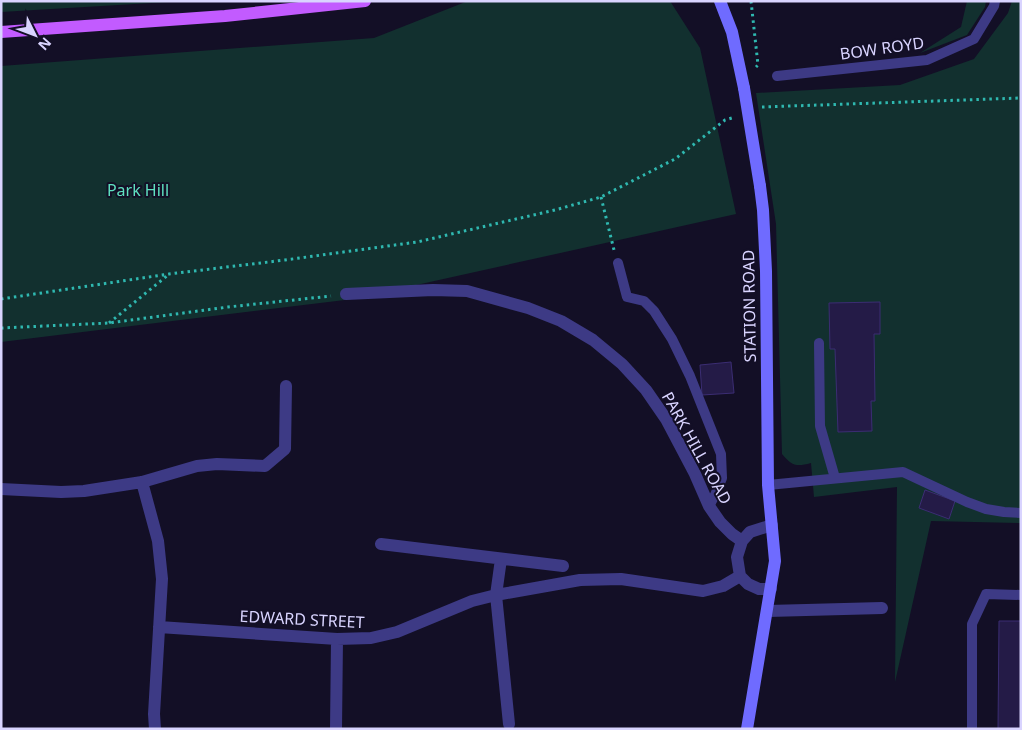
<svg xmlns="http://www.w3.org/2000/svg" width="1022" height="730" viewBox="0 0 1022 730" font-family="'Noto Sans',sans-serif">
	<style>
		.green { fill: #12302f }
		.building { fill: #241b47; stroke: #3b2d73 }
		.lines { fill: none; stroke-linecap: round; stroke-linejoin: round }
		.path { stroke: #2fb8b0; stroke-width: 3; stroke-dasharray: 2.5 4; stroke-linecap: butt }
		.service { stroke: #3d3a85; stroke-width: 10 }
		.minor { stroke: #3d3a85; stroke-width: 12 }
		.secondary { stroke: #6f6bff; stroke-width: 12 }
		.primary { stroke: #c25bff; stroke-width: 12 }
		.secondary-bridge { stroke: #6f6bff; stroke-width: 12 }
		.labels { text-anchor: middle; stroke-width: 4; stroke-linejoin: round; paint-order: stroke }
		.street-label { font-size: 16px; fill: #d9d4ff; stroke: #130f26 }
		.park-label { font-size: 16px; fill: #5fe0c0; stroke: #130f26 }
	</style>
	<rect width="100%" height="100%" fill="#130f26"/>
	<path class="green" d="M1 1H185L1 12Z
		M468 1H670L700 48 736 214 353 299 1 342V66L374 38Z
		M967 1H986L985 7 967 35 920 53 961 27Z
		M1012 1H1021V523L931 521 895 682 897 487 814 497 811 463C796 467 792 466 782 454L776 224 756 93 900 85 974 59 1008 13Z"/>
	<path class="building" d="M880 302V334H874L875 401H871L872 431 838 432 835 349H830L829 303Z
		M731 362 734 393 702 395 700 365Z
		M925 490 955 501 949 519 919 508Z
		M999 621H1021V729H998Z"/>
	<g class="lines">
		<path class="path" d="M751 1 758 65 756 67
			M762 107 1021 98
			M601 197 614 250
			M1 299 169 274 285 260 417 242 555 210 601 197 675 159 725 120 735 117
			M109 323 168 275
			M1 328 109 323 228 307 331 296"/>
		<path class="service" d="M777 76 927 60 974 39 994 6 995 1
			M618 263 627 297 644 301 654 311 672 339 690 376 721 454 722 478 715 495 709 506
			M819 343 820 426 835 478
			M768 485 903 472 967 502 986 509 1004 512 1021 513
			M972 729V624L986 594 1021 595"/>
		<path class="minor" d="M346 294 433 290 467 291 528 308 561 321 593 340 622 364 646 390 666 419 695 474 709 506 720 522 732 534 742 541
			M142 482 158 541 162 579 154 714 155 729
			M1 489 61 492 84 491 142 482 197 466 217 464 265 466 285 449 286 386
			M381 544 563 566
			M501 559 496 595 509 724
			M771 589H759L748 584 740 576 737 557 742 541 750 532 772 525
			M768 611 882 608
			M159 627 337 639 371 638 397 632 472 601 496 595 580 580 621 579 703 591 723 586 740 576
			M336 729 337 639"/>
		<path class="secondary" d="M720 1 732 32 744 88
			M747 729 775 561 768 485 766 271 763 210 760 186"/>
		<path class="primary" d="M1 32 225 16 365 1"/>
		<path class="secondary-bridge" d="M744 88 760 186"/>
	</g>
	<g class="labels">
		<g class="street-label">
			<text transform="translate(882 48) rotate(-8)" y="6">BOW ROYD</text>
			<text transform="translate(749 306) rotate(-91)" y="6">STATION ROAD</text>
			<text transform="translate(697 448) rotate(61)" y="6">PARK HILL ROAD</text>
			<text transform="translate(302 619) rotate(3)" y="6">EDWARD STREET</text>
		</g>
		<g class="park-label">
			<text x="138" y="196">Park Hill</text>
		</g>
	</g>
	<rect width="1022" height="730" fill="none" stroke="#d9d4ff" stroke-width="5"/>
	<g transform="translate(35 35) rotate(132)" stroke="#130f26" stroke-width="4" paint-order="stroke">
	<path d="M0-4L9 19L0 12L-9 19Z" fill="#d9d4ff"/>
	<text y="-8" font-size="14" font-weight="bold" text-anchor="middle" fill="#d9d4ff">N</text>
	</g>
</svg>
